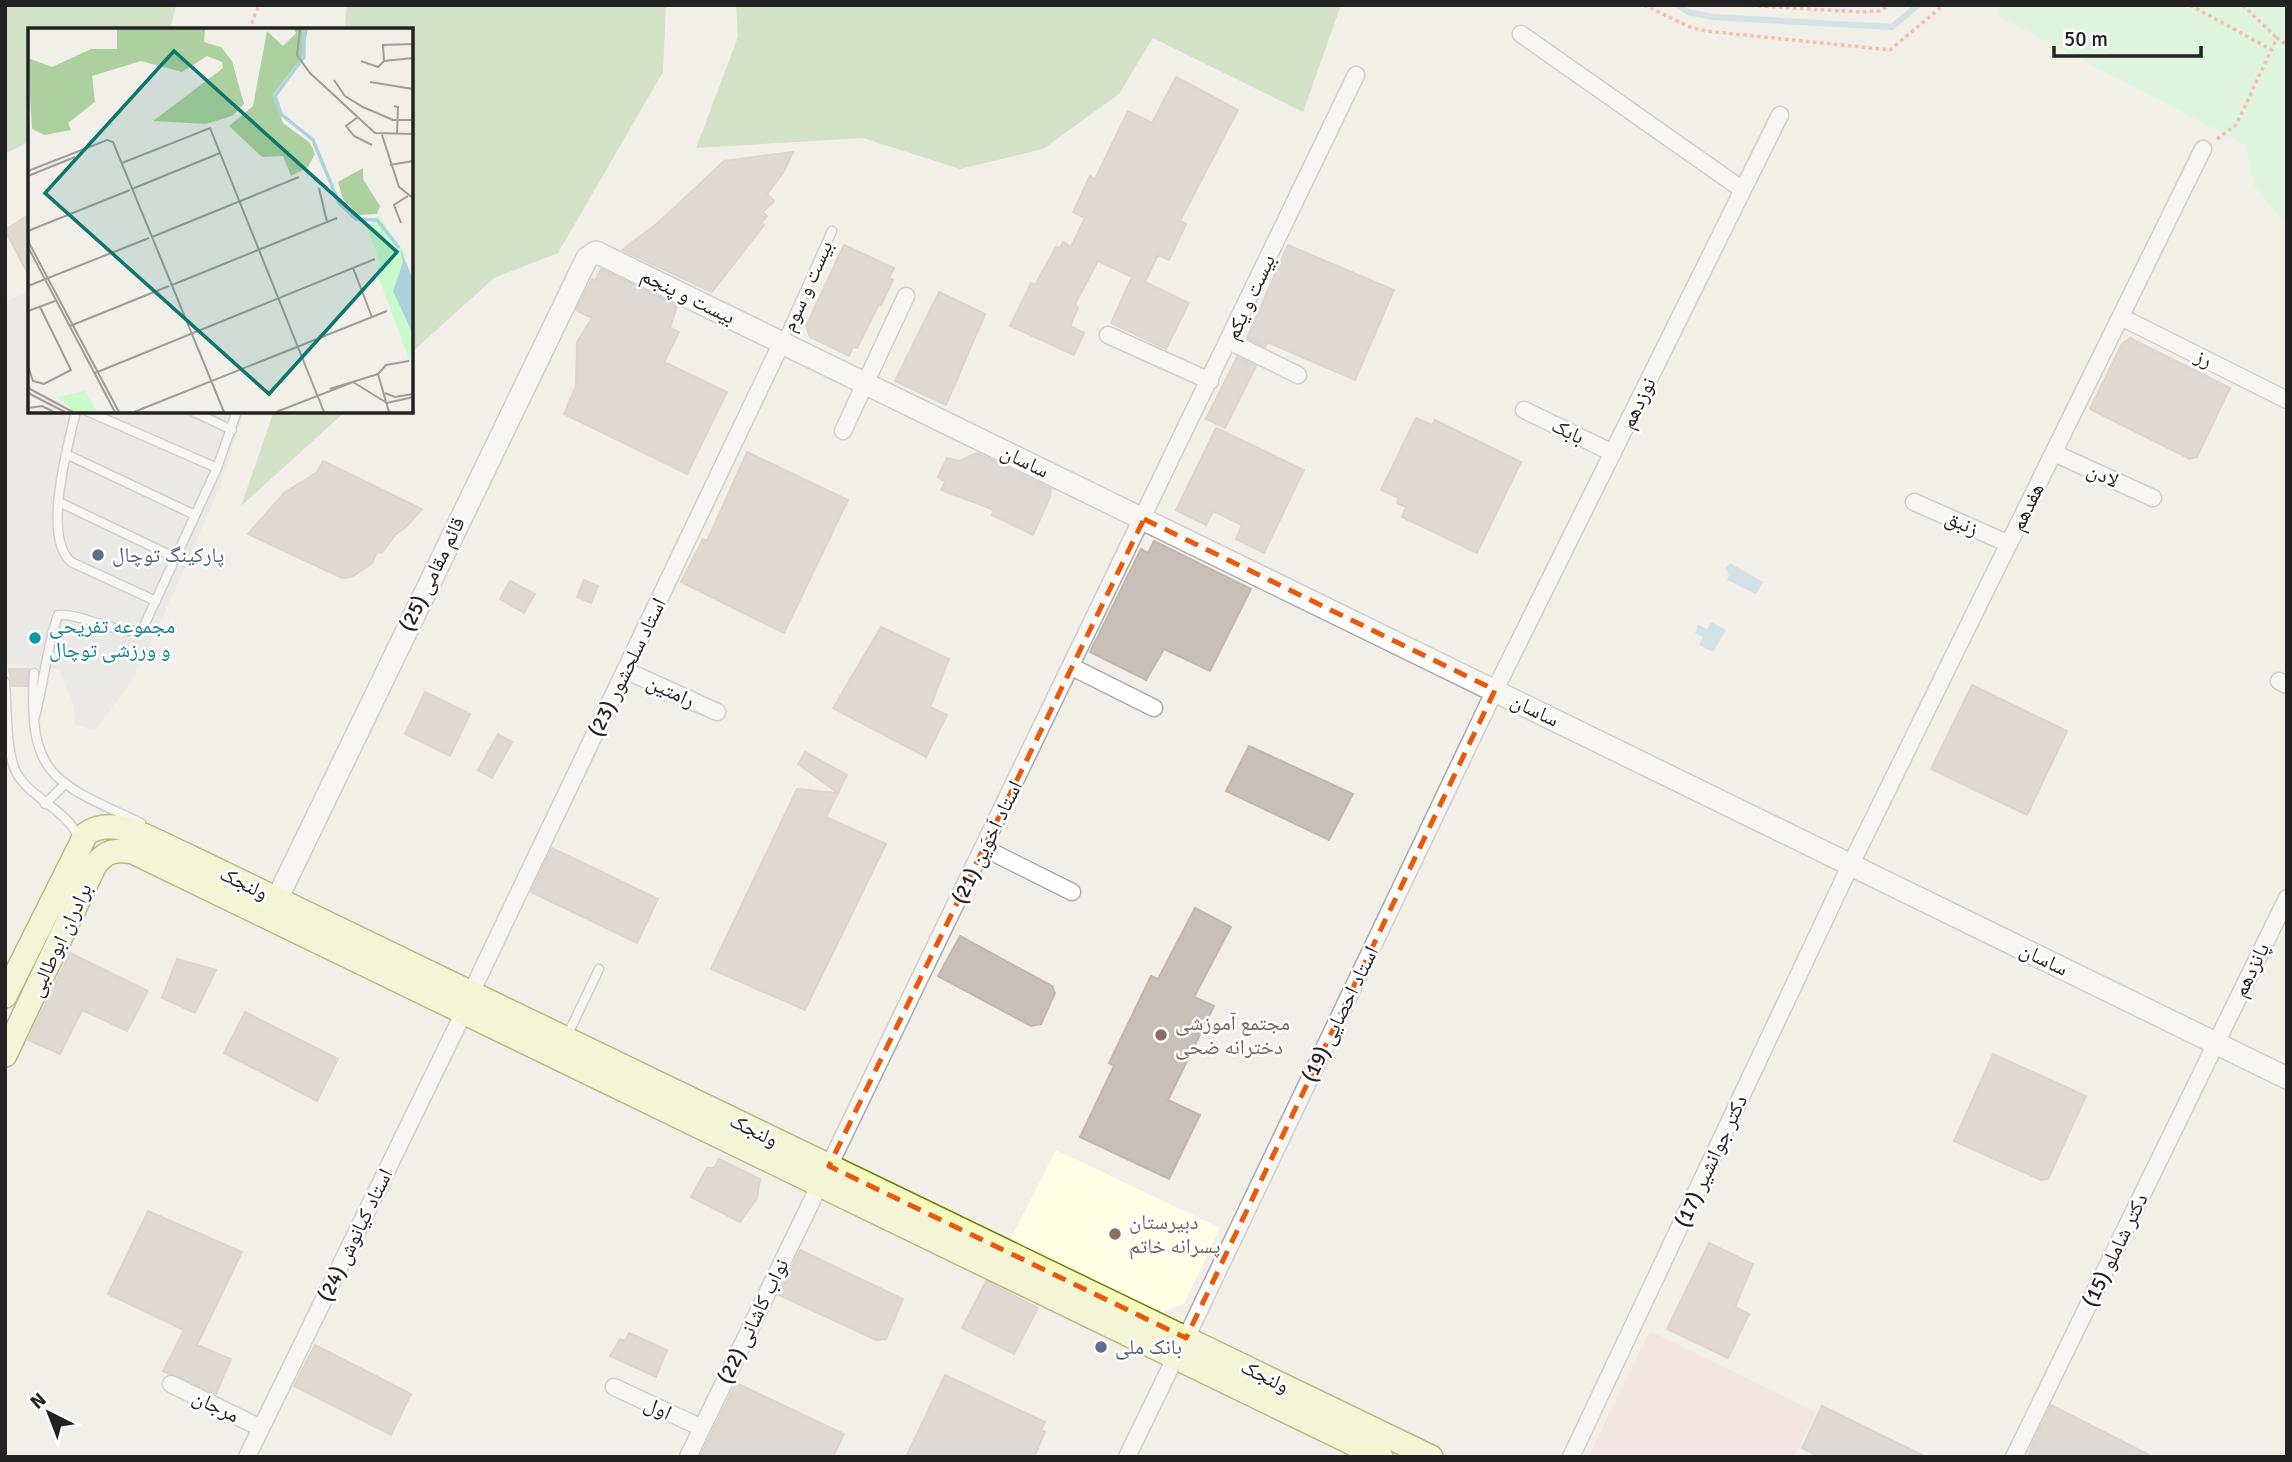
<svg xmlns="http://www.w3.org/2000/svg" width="2292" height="1462" viewBox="0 0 2292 1462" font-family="Signika,'Noto Naskh Arabic',sans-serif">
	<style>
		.commercial { fill: #f2dad9 }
		.education { fill: #ffffe5 }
		.forest { fill: #add19e }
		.park { fill: #c8facc }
		.parking { fill: #e2e2e2 }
		.water { fill: #aad3df }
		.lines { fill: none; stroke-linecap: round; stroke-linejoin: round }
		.stream { stroke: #aad3df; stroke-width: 6 }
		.building { fill: #c7bfb8; stroke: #c4b6ab; stroke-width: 2 }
		.service-casing { stroke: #a9a9a9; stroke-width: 11 }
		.minor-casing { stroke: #a9a9a9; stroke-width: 19 }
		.tertiary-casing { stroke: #a9a9a9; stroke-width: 24 }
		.secondary-casing { stroke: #707d05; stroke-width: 26 }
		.path { stroke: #fa8072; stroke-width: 3.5; stroke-dasharray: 3.5 3.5; stroke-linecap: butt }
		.service { stroke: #fff; stroke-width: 8 }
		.minor { stroke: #fff; stroke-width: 16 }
		.tertiary { stroke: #fff; stroke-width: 21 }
		.secondary { stroke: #f7fabf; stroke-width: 23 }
		.marked { fill: none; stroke: #e8590c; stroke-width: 5; stroke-dasharray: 14 9; stroke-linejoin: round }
		.service-dot { fill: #5c6f8a; stroke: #fff; stroke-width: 2.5 }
		.culture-dot { fill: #0f9aa8; stroke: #fff; stroke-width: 2.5 }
		.education-dot { fill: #8d6e63; stroke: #fff; stroke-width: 2.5 }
		.labels { text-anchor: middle; stroke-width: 5; stroke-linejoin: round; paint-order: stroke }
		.street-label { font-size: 21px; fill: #222; stroke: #fff }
		.service-label { font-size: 21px; fill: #4e5e75; stroke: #fff; text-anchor: start }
		.culture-label { font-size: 21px; fill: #0d838f; stroke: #fff; text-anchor: start }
		.education-label { font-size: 21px; fill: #785e54; stroke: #fff; text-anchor: start }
		.inset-river { fill: none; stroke: #aad3df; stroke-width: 3.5 }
		.inset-road { fill: none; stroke: #9f9d99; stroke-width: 2 }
		.view { fill: #0f766e; fill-opacity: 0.15; stroke: #0f766e; stroke-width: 3.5 }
		.inset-edge { fill: none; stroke: #222; stroke-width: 3.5 }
	</style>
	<rect width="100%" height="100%" fill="#f2efe9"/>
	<path class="commercial" d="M1650 1331 1816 1412 1794 1457H1588Z"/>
	<path class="education" d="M1056 1150 1220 1228 1184 1304 1162 1312 1010 1240Z"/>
	<path class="forest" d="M5 5H176L170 30H30V141L5 154Z
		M347 5H666L663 72 558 253 494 278 411 353V30H344Z
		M736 5H1341L1303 112 1153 38 1119 94 1043 149 960 169 863 138 696 148 738 37Z
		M274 411H346L241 506Z"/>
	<path class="park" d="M2000 5H2287V226L2255 187 2245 145 1996 15Z"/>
	<path class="parking" d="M30 291V411H244L220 487 160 624 130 684 94 731 75 724 74 706 59 669 5 663V302Z"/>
	<path class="water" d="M1730 563 1763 582 1756 594 1727 580 1729 575 1725 568Z
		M1711 622 1726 630 1713 652 1699 645 1703 637 1695 633 1698 625 1707 629Z"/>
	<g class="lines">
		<path class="stream" d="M1678 5 1688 12 1713 17 1892 27 1918 5"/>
	</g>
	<path class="building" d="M1176 77 1238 110 1180 221 1186 224 1169 260 1158 255 1145 282 1189 303 1166 349 1111 323 1132 277 1098 261 1075 304 1078 308 1070 326 1084 333 1074 355 1010 326 1031 283 1035 285 1056 247 1060 248 1063 242 1071 247 1085 218 1073 212 1090 176 1095 179 1128 111 1152 123Z
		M793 152 783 173 767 194 774 201 763 212 767 216 761 223 764 225 712 292 622 250 659 222 724 161Z
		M30 214V278L5 230Z
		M844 245 894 268 889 278 893 280 881 305 879 304 857 348 853 347 849 356 810 337 806 326Z
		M1288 245 1394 290 1355 380 1267 342 1265 347 1247 338Z
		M601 269 677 306 670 328 679 332 664 362 727 392 687 474 564 414 576 386 577 342 592 318 576 310 592 279 595 281Z
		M939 292 985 314 946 405 895 381Z
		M2130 338 2230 388 2197 457 2190 459 2090 409 2122 344Z
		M1237 357 1256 366 1225 428 1206 419Z
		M1416 418 1432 425 1435 420 1521 462 1477 553 1402 517 1406 507 1397 503 1399 498 1381 490Z
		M1216 428 1304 470 1264 553 1236 539 1242 525 1213 511 1206 525 1176 510Z
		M747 452 848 500 784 633 681 582 703 539 707 541Z
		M977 453 1051 489 1050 497 1033 535 992 515 994 510 941 490 945 482 938 477 947 458 959 461Z
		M323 461 422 509 406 527 395 535 382 553 377 552 372 563 352 577 342 578 248 534 284 493 317 472Z
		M1154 541 1251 589 1210 671 1164 649 1146 680 1090 652 1141 549 1148 553Z
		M584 580 598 586 591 603 577 597Z
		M510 581 535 594 524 613 500 599Z
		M881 627 949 659 930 707 947 715 926 757 833 708Z
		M9 669H29L27 686H12Z
		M1972 685 2067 731 2027 815 1931 769Z
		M425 692 470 714 450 756 405 734Z
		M498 734 512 742 492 778 478 770Z
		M1249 746 1353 794 1329 840 1226 791Z
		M805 752 847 775 838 793 798 764Z
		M797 789 838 793 826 817 886 844 805 1010 711 969Z
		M552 848 658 899 637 943 531 892Z
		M1195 908 1231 927 1194 997 1214 1006 1168 1100 1200 1115 1169 1179 1080 1137 1114 1066 1109 1063 1151 976 1158 979Z
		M960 936 1052 986 1055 993 1041 1024 1031 1026 938 976Z
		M70 953 148 991 127 1031 82 1010 60 1054 28 1040Z
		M177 959 216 970 195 1013 162 998Z
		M245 1012 338 1059 317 1101 224 1053Z
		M1993 1054 2086 1096 2048 1179 2041 1180 1954 1141Z
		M719 1159 760 1179 757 1198 740 1222 691 1197 707 1168H714Z
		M148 1211 242 1252 197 1345 231 1359 216 1394 163 1371 184 1330 108 1294Z
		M1709 1243 1753 1264 1735 1307 1749 1314 1728 1358 1667 1329Z
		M800 1250 903 1299 886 1339 876 1340 779 1295Z
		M986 1281 1038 1308 1014 1354 962 1328Z
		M629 1333 667 1350 656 1377 610 1356 620 1339 625 1341Z
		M315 1345 411 1394 391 1435 294 1386Z
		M945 1375 1045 1422 1041 1430 1045 1432 1034 1457H906Z
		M736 1383 844 1434 833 1457H700Z
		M2051 1405 2153 1457H2035L2028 1453Z
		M1822 1406 1926 1457H1820L1802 1448Z"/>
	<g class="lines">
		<g class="service-casing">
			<path id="service" d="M782 342 832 231
				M76 411C68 445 42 537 71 562L156 601
				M87 411 217 468
				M192 411 232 430
				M66 454 195 515
				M59 502 176 558
				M34 673C28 778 54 782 141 823
				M5 682C7 706 6 749 15 770 28 798 69 810 78 838
				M34 720C44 685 46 649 58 615 81 612 127 640 143 628L217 468 237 411
				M45 804 64 785
				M567 1036 599 969"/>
		</g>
		<g class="minor-casing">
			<path id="minor" d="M1521 34 1743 190
				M2121 317 2287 400
				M1108 335 1210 381
				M1229 341 1298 375
				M1524 410 1613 453
				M843 431 906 296
				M2054 453 2153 498
				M1914 502 2009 544
				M1072 667 1154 708
				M625 670 717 712
				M2279 681 2287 685
				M984 848 1072 892
				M471 993 782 342
				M829 1166 1356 75
				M1186 1338 1495 690 1780 115
				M171 1384 261 1428
				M614 1387 702 1428
				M247 1457 463 1014
				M688 1457 819 1186
				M1127 1457 1175 1358
				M1571 1457 1851 864 2203 149
				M2014 1457 2287 898"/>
		</g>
		<g class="tertiary-casing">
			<path id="tertiary" d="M277 899 587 258 596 252 2287 1078"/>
		</g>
		<g class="secondary-casing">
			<path id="secondary" d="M5 996 86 834C115 813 157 843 186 855L1431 1457
				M5 1055 95 865C106 851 115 849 133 852L1381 1457"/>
		</g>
		<path class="path" d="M1644 5 1690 27 1706 31 1890 50 1944 5
			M1744 5 1861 12 1880 11 1889 5
			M2190 5 2272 50
			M2243 5 2277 38
			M249 30 259 5
			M2217 139 2236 125 2277 38 2287 45"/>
		<use href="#service" class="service"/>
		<use href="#minor" class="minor"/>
		<use href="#tertiary" class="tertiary"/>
		<use href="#secondary" class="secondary"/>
	</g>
	<path d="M0 0H2292V1462H0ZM1144 519 1495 690 1186 1338 829 1166Z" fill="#f2efe9" fill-opacity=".55" fill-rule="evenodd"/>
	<path class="marked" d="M1144 519 1495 690 1186 1338 829 1166Z"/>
	<g class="service-dot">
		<circle cx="98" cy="555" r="7"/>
		<circle cx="1101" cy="1347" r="7"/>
	</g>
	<circle class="culture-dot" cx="35" cy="638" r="7"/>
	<g class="education-dot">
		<circle cx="1161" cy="1035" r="7"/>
		<circle cx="1115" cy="1234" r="7"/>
	</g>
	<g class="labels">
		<g class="street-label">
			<text transform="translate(807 286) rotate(-66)" y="7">بیست و سوم</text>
			<text transform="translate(688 296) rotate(26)" y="7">بیست و پنجم</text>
			<text transform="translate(1250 297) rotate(-65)" y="7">بیست و یکم</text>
			<text transform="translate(2204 358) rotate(27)" y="7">رز</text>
			<text transform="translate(1638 403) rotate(-64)" y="7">نوزدهم</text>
			<text transform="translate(1568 431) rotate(26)" y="7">بابک</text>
			<text transform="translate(1025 461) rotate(26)" y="7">ساسان</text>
			<text transform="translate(2103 475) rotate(25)" y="7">لادن</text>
			<text transform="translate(2027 507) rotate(-64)" y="7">هفدهم</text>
			<text transform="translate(1962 523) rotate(24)" y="7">زنبق</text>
			<text transform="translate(432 574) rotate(-64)" y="7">قائم مقامی (25)</text>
			<text transform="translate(627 667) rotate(-64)" y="7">استاد سلحشور (23)</text>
			<text transform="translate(671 691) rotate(25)" y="7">رامتین</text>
			<text transform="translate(1535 710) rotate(26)" y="7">ساسان</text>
			<text transform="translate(987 842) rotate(-64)" y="7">استاد اَخوَين (21)</text>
			<text transform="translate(244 883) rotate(26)" y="7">ولنجک</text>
			<text transform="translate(60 940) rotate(-65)" y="7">برادران ابوطالبی</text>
			<text transform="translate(2044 959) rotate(26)" y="7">ساسان</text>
			<text transform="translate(2251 970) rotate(-64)" y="7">پانزدهم</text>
			<text transform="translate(1340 1014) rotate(-64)" y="7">استاد احصایی (19)</text>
			<text transform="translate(754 1130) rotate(26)" y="7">ولنجک</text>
			<text transform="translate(1711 1161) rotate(-65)" y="7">دکتر جوانشیر (17)</text>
			<text transform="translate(355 1235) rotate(-64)" y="7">استاد کیانوش (24)</text>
			<text transform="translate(2115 1250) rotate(-64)" y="7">دکتر شاملو (15)</text>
			<text transform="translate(753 1321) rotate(-64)" y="7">نواب کاشانی (22)</text>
			<text transform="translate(1265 1376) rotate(26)" y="7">ولنجک</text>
			<text transform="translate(216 1406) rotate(26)" y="7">مرجان</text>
			<text transform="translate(658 1408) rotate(25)" y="7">اول</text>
		</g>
		<g class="service-label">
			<text x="112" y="562">پارکینگ توچال</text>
			<text x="1115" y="1354">بانک ملی</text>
		</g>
		<g class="culture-label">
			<text x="49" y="633">مجموعه تفریحی<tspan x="49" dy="24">و ورزشی توچال</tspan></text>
		</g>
		<g class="education-label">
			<text x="1175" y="1030">مجتمع آموزشی<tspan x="1175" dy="24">دخترانه ضحی</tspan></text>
			<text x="1129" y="1229">دبیرستان<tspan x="1129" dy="24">پسرانه خاتم</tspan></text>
		</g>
	</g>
	<g transform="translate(28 28)">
		<rect width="385" height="385" fill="#f2efe9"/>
		<path d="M89 1H177L176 14 193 19 204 33 216 76 204 88 178 96 125 93 195 40 194 34 179 28 154 44 113 33 64 48 67 74 40 95 43 102 16 107 4 101 0 30 24 39 63 21H89ZM266 1H280L274 29 245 67 255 95 282 115 287 126 280 139 263 148 255 128 234 129 201 98 225 78 239 3 255 18 268 5ZM335 140V151L352 178 349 186 331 187 315 171 310 154Z" fill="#add19e"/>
		<path d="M350 187 379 228 373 243 385 309 382 334 349 245 352 234 339 199ZM57 363 69 384H47L29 369Z" fill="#c8facc"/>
		<path d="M372 220 385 251V306L365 263 375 234Z" fill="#aad3df"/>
		<path class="inset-river" d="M276 1V29L247 68 253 86 285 112 311 175 328 191 349 192 371 220"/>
		<path class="inset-road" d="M272 1 269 27 282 45 347 105 385 106M333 33 350 39 356 33M356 33 355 17 385 16M356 33 385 30M306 52 317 68 335 79 365 92H385M342 54 385 61M366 78 370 79 369 105M330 89 318 98 326 108 344 117M354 107 371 159 385 170M94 135 182 100 296 384M362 137 385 133M0 143 79 112 85 114 196 384M0 148 47 129M291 160 299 194M104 161 192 125M373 195 366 177 380 168M0 203 102 162M124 209 271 149M0 213 91 384M0 219 87 384M325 240 344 289M144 257 309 190M0 258 121 210M0 283 27 273M42 298 141 258M0 338 5 353 16 356 43 342 12 279M67 345 347 231M350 346 361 384M350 346 358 337 381 333M0 360 45 384M302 361 350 346M0 365 37 384M357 365 367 369 385 366M359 375 385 369M0 380 14 378 26 384M106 384 359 283M248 384 325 354 359 375"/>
		<path class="view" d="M146 23 369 224 241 366 17 165Z"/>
		<rect width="385" height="385" class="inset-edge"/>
	</g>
	<rect width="2292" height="1462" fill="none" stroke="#222222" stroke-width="14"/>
	<g transform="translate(49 1413) rotate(318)" stroke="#ffffff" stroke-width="5" paint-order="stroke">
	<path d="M0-5L12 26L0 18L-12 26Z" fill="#222222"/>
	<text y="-10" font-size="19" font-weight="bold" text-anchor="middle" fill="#222222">N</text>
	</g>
	<path d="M2054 46v10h147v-10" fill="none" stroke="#222222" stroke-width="3.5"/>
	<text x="2064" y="46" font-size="21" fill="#222222" stroke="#ffffff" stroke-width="5" paint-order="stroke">50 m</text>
</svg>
